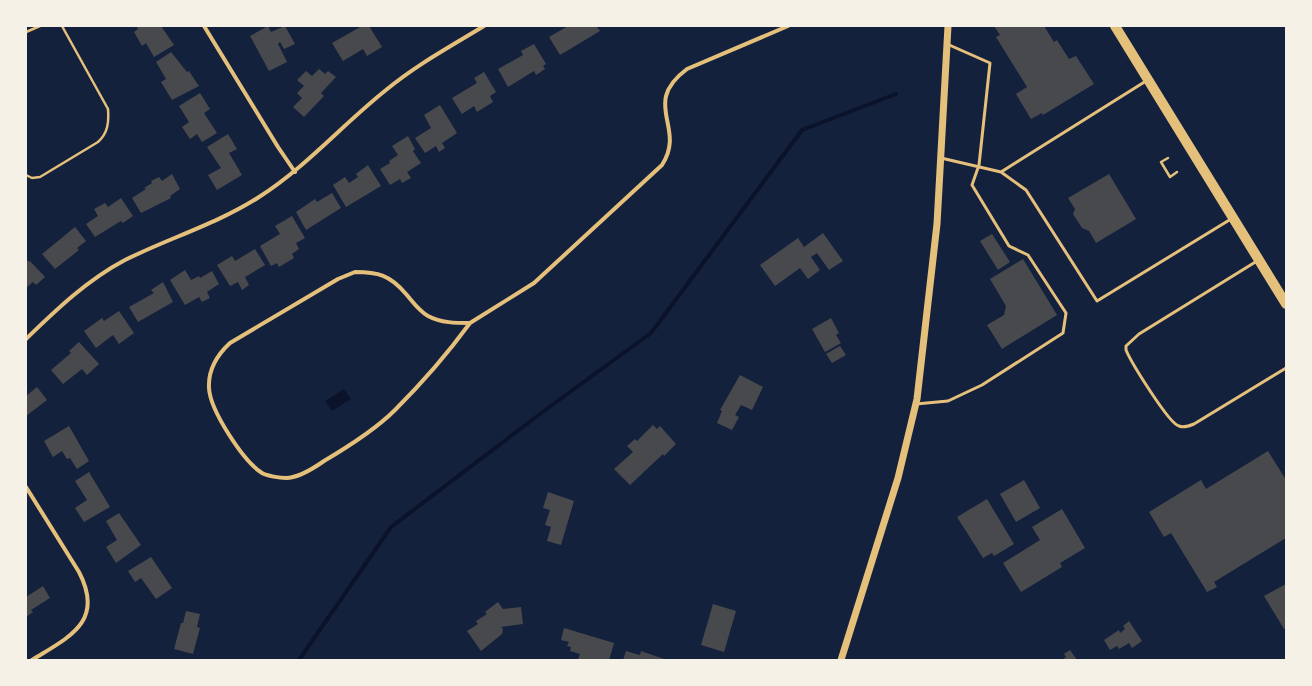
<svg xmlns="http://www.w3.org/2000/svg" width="1312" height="686" viewBox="0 0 1312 686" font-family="'Roboto Condensed',sans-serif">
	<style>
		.water { fill: #0b132b }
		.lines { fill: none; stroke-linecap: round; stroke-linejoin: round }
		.stream { stroke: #0b132b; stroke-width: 4 }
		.building { fill: #48494c }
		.path { stroke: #e5c07b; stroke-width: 2.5 }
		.service { stroke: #e5c07b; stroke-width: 3 }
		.minor { stroke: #e5c07b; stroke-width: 4 }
		.tertiary { stroke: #e5c07b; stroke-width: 7 }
		.primary { stroke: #e5c07b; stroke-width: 10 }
	</style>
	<rect width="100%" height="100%" fill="#14213d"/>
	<path class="water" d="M344 389 351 399 332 411 325 401Z"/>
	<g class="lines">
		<path class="stream" d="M299 660 391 527 548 408 651 333 802 130 896 94"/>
	</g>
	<path class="building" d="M136 26H161L174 45 154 57 146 43 142 46 134 32 138 29Z
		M268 26 271 32 285 26 295 44 284 49 280 42 278 44 287 62 269 71 250 36Z
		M362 26H369L382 47 367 56 363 49 343 61 332 43Z
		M568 26H596L600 31 560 55 549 37Z
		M994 26H1044L1054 42 1057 40 1069 59 1076 56 1094 84 1043 115 1042 113 1031 119 1016 94 1027 87 996 37 1000 35Z
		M534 44 546 64 543 66 545 69 536 75 534 71 508 87 498 69 523 55 521 51Z
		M171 52 187 72 189 71 199 86 172 100 161 82 166 79 156 62Z
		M319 69 325 74 328 71 336 77 321 93 324 96 304 117 293 107 302 98 297 93 304 86 297 80 306 71 312 76Z
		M484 72 496 92 490 96 493 102 477 112 474 106 462 114 452 98 477 83 474 78Z
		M200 93 210 109 204 113 217 133 202 142 197 134 190 139 182 127 189 122 179 106Z
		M440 105 457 133 442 143 445 148 439 152 436 146 425 153 415 138 431 128 424 115Z
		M228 134 237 149 229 153 242 175 217 190 208 175 221 168 207 147Z
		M408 136 415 149 413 151 421 163 407 172 411 178 402 183 400 179 390 185 380 169 390 163 389 161 398 155 392 146Z
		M368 165 381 186 346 207 333 185 345 177 349 183 358 177 356 174Z
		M172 174 180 189 170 196 171 198 141 213 132 198 146 189 144 188 152 183 151 181 159 177 162 181Z
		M1109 174 1136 219 1096 243 1089 231 1082 228 1073 214 1075 209 1068 198Z
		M332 193 341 208 306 230 296 212 315 199 317 202Z
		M121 198 133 216 123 223 121 221 95 237 86 224 98 216 94 209 105 203 108 207Z
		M292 216 305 238 296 243 299 249 292 254 294 258 279 267 277 263 271 266 260 246 280 234 275 226Z
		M75 227 86 241 77 248 79 250 55 269 42 254Z
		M823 233 843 261 829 270 817 253 811 257 820 270 808 279 800 268 775 286 760 265 798 238 804 247Z
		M992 234 1010 262 998 270 980 241Z
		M255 249 265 265 245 277 249 285 242 290 238 282 230 286 217 265 232 256 235 261Z
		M26 259 29 262 30 261 45 277 36 285 33 282 26 288Z
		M1023 259 1057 315 1002 349 987 325 1004 315 1006 306 990 279Z
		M185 270 191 280 199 276 200 278 212 271 219 284 207 292 210 298 202 302 199 297 185 305 170 280Z
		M163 282 173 302 138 322 129 307 154 293 151 290Z
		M119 311 134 333 119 344 113 335 96 348 84 331 102 318 104 321Z
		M831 318 839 333 836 335 841 343 825 352 812 329Z
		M79 342 99 364 87 375 82 369 63 384 51 370 71 353 69 351Z
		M840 346 846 355 832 363 826 354Z
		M740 375 763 387 752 410 741 405 735 415 739 417 732 430 717 423 722 411 720 410Z
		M37 387 47 400 26 416V396Z
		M653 425 657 429 660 426 676 444 664 456 663 454 630 485 614 469 633 452 627 446 635 439 637 441Z
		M69 426 89 461 77 469 70 458 67 459 62 451 53 457 44 441Z
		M1268 451 1286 480V538L1214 582 1217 587 1207 592 1171 533 1164 537 1149 512 1201 480 1206 489Z
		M89 472 110 507 84 522 75 508 87 500 75 481Z
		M1024 480 1040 508 1016 522 1000 494Z
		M548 492 574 501 561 545 547 541 551 527 545 525 550 510 543 508Z
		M987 499 1014 544 994 556 992 553 983 558 957 517Z
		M1062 509 1085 548 1060 563 1062 567 1021 592 1003 563 1040 540 1032 527Z
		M119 513 141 545 116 563 106 547 117 540 106 521Z
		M151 557 172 588 156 599 141 578 135 582 128 571Z
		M1286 584V628L1284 629 1264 596Z
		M43 586 50 598 31 610 33 612 26 617V597Z
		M498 602 503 609 521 607 523 624 501 627 503 629 502 634 481 651 467 631 478 624 476 621 487 614 485 612Z
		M713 604 736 611 724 652 701 645Z
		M186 611 200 614 197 627 200 628 193 654 174 649 181 623H183Z
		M1129 621 1142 641 1132 648 1129 643 1119 649 1117 646 1110 650 1104 640 1119 630 1120 633 1125 629 1123 626Z
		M564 628 614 643 609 660 578 659 580 654 570 651 571 647 567 646 569 642 561 640Z
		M1070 650 1077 660H1062L1066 657 1064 654Z
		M626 651 640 655 641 651 667 660H623Z"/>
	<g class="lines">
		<path class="path" d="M26 32 40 26
			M1168 158 1161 162 1170 177 1177 172
			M26 175 32 178 40 177 98 142C108 133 109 122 108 109L62 26"/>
		<path class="service" d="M941 158 1001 172 1026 190 1097 301 1231 219
			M1001 172 1146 81
			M1257 261 1139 334 1126 346V350C1131 362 1169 424 1179 426 1184 428 1189 426 1194 424L1286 368
			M916 404 948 401 982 385 1063 333 1066 313 1028 255 1009 246 972 185 979 165 990 63 947 44"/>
		<path class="minor" d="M204 26 278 147 295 172
			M355 272C378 272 390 275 406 294 413 302 419 311 428 316 441 323 456 323 470 323 448 353 422 383 395 410 378 427 346 448 324 461 314 468 299 478 286 478 280 478 267 476 262 473 243 461 210 410 209 388 208 369 217 355 230 343L338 279Z
			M470 323 534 283 662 165C687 127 640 104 687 69L788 26
			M26 339C56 310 87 280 125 260 169 238 217 224 259 197 306 167 342 125 386 90 416 65 451 46 484 26
			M26 487 79 572C105 622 69 637 32 660"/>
		<path class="tertiary" d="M841 660 898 478 917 399 937 224 948 26"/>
		<path class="primary" d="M1115 26 1286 304"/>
	</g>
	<rect width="1312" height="686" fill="none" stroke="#f6f1e7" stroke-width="54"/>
</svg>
